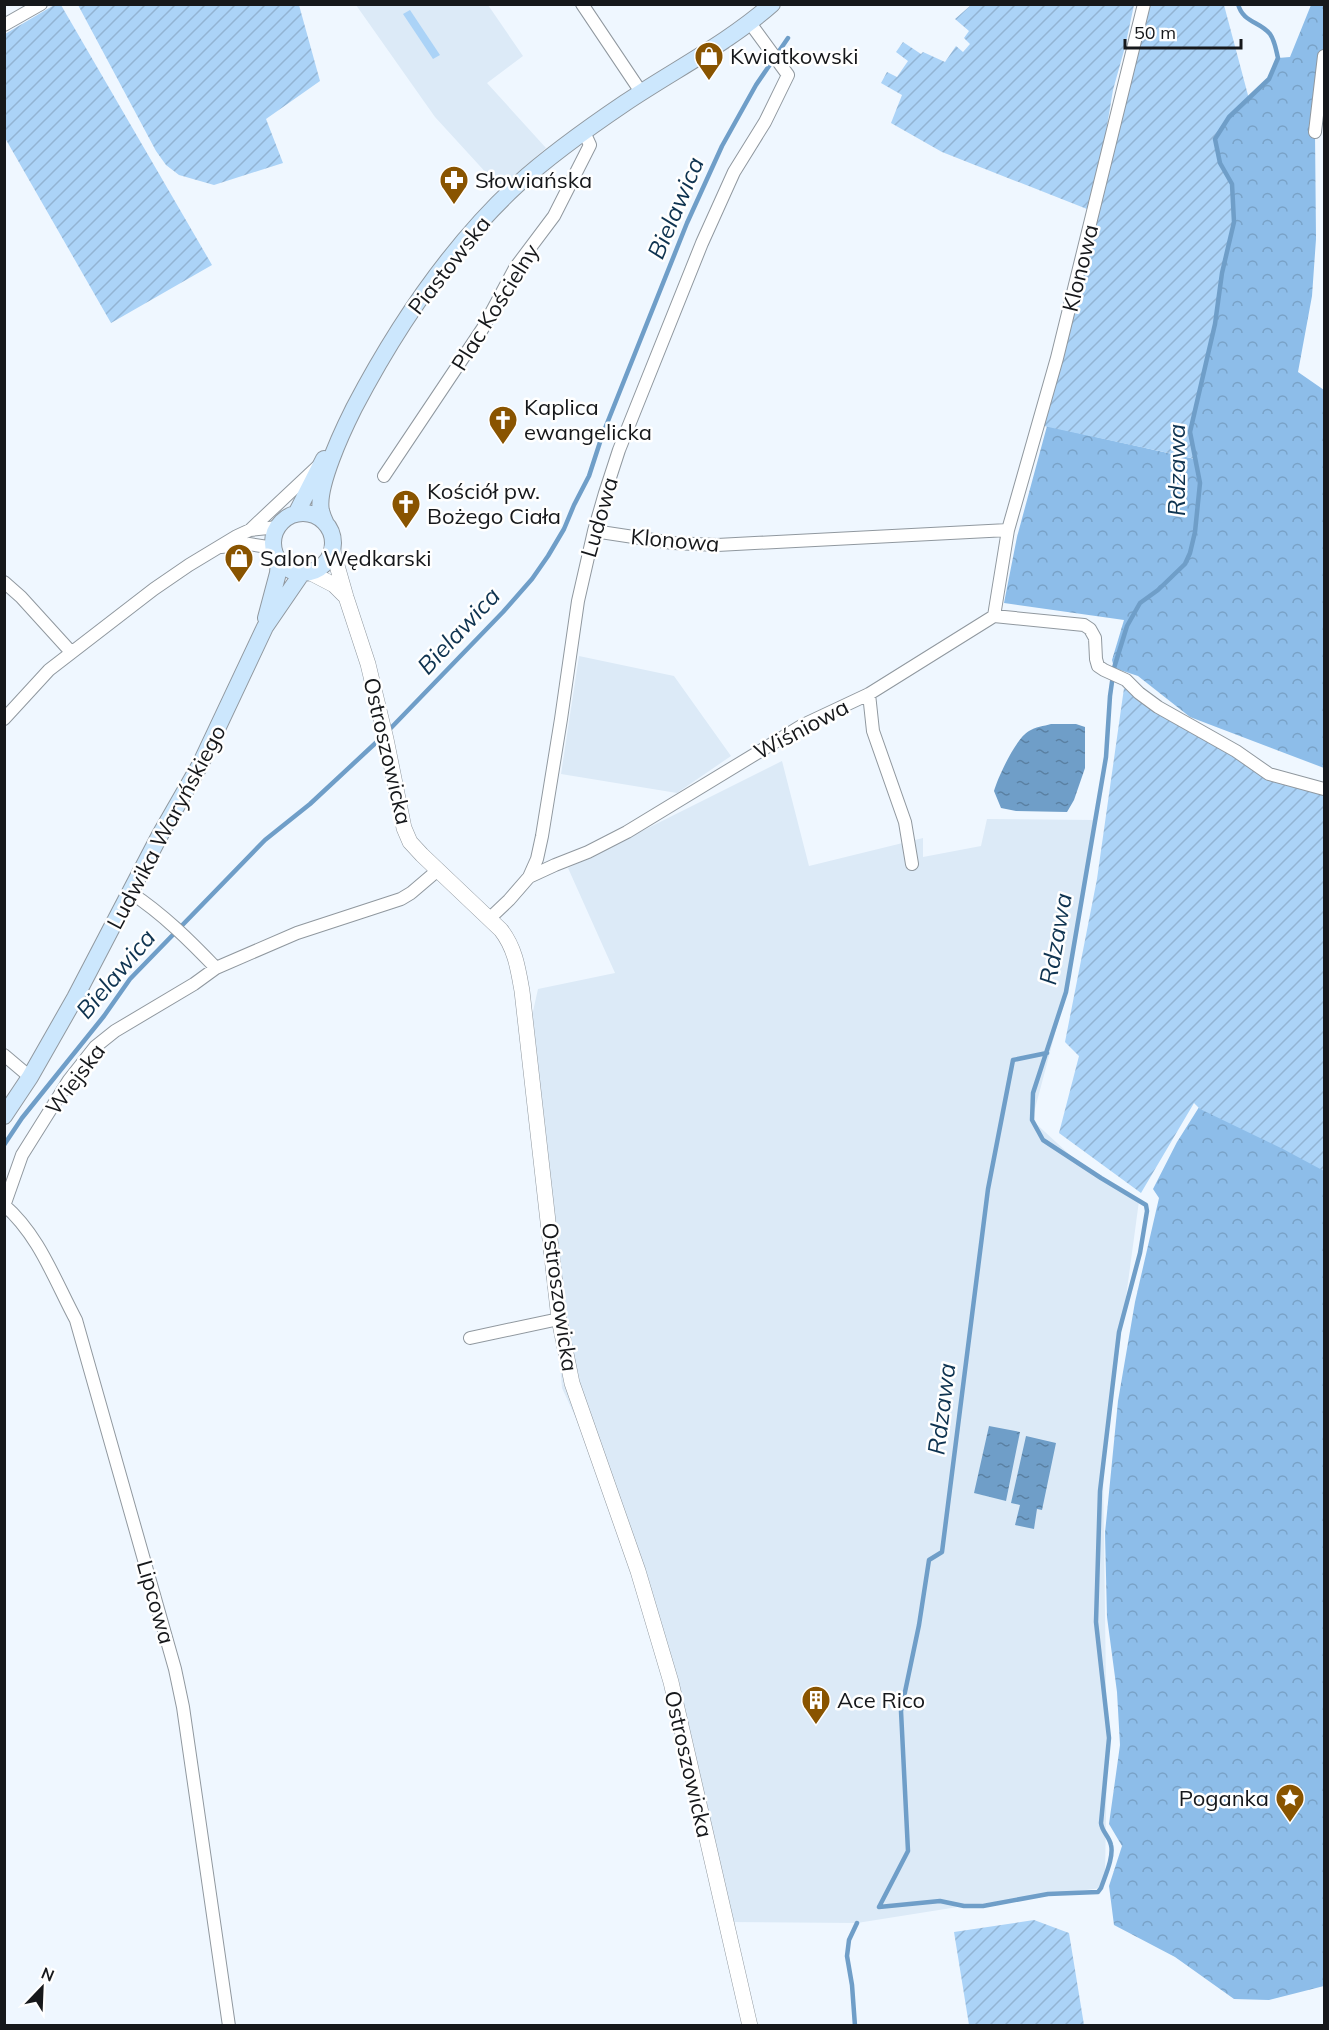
<svg xmlns="http://www.w3.org/2000/svg" width="1329" height="2030" viewBox="0 0 1329 2030" font-family="Mulish,sans-serif">
	<style>
		.built { fill: #dceaf7 }
		.grass { fill: #abd3f7 }
		.forest { fill: url(#forest-crowns) }
		.garden { fill: url(#garden-furrows) }
		.water { fill: url(#water-ripples) }
		.lines { fill: none; stroke-linecap: round; stroke-linejoin: round }
		.stream { stroke: #6f9ec8; stroke-width: 4.5 }
		.minor-casing { stroke: #90989f; stroke-width: 14 }
		.tertiary-casing { stroke: #90989f; stroke-width: 16 }
		.secondary-casing { stroke: #90989f; stroke-width: 18 }
		.minor { stroke: #fff; stroke-width: 12 }
		.tertiary { stroke: #fff; stroke-width: 15 }
		.secondary { stroke: #cce7fd; stroke-width: 16 }
		.labels { text-anchor: middle; stroke-width: 5; stroke-linejoin: round; paint-order: stroke }
		.poi-label { font-size: 22px; fill: #16181b; stroke: #fff; text-anchor: start }
		.street-label { font-size: 22px; fill: #16181b; stroke: #fff }
		.water-label { font-size: 24px; font-style: italic; fill: #0e3350; stroke: #fff }
	</style>
	<defs>
		<pattern id="forest-crowns" width="20" height="18" patternUnits="userSpaceOnUse" patternTransform="scale(1.5)"><rect width="20" height="18" fill="#8dbde9"/><path d="M2 6a3 3 0 1 1 6 0M12 15a3 3 0 1 1 6 0" fill="none" stroke="#79a2c7"/></pattern>
		<pattern id="garden-furrows" width="10" height="10" patternUnits="userSpaceOnUse" patternTransform="scale(1.5)"><rect width="10" height="10" fill="#abd3f7"/><path d="M-1 1l2-2M0 10L10 0M9 11l2-2" fill="none" stroke="#92b4d3"/></pattern>
		<pattern id="water-ripples" width="26" height="14" patternUnits="userSpaceOnUse" patternTransform="scale(1.5)"><rect width="26" height="14" fill="#6f9ec8"/><path d="M2 4q2-2 4 0t4 0M15 11q2-2 4 0t4 0" fill="none" stroke="#5a80a2"/></pattern>
	</defs>
	<rect width="100%" height="100%" fill="#eff7ff"/>
	<path class="built" d="M356 5H488L523 56 487 83 546 148 500 188 435 117Z
		M579 656 674 676 731 756 677 793 561 774Z
		M782 761 809 866 923 838V857L981 846 987 819 1096 820 1066 992 1032 1120 1082 1166 1139 1201 1103 1467 1107 1758 1105 1876 1101 1888 964 1906 857 1923 726 1922 671 1682 609 1490 562 1388 545 1185 527 1038 538 989 615 973 568 868Z"/>
	<path class="grass" d="M410 10 440 55 433 59 403 14Z"/>
	<path class="forest" d="M1311 5H1324V55L1315 132 1316 239 1312 296 1298 372 1324 390V768L1190 717 1138 676 1114 668 1112 660 1124 620 1004 603 1017 537 1047 426 1195 459 1190 432 1215 324 1222 273 1234 222 1232 184 1220 163 1215 139 1229 117 1269 79 1278 58 1290 57Z
		M1213 1085 1324 1155V1986L1269 2000 1234 1999 1175 1957 1114 1925 1109 1886 1122 1846 1109 1824 1120 1745 1117 1692 1107 1617 1105 1533 1118 1401 1135 1302 1159 1198 1153 1189 1177 1142Z"/>
	<path class="garden" d="M56 4 61 5 212 265 111 323 5 138V34Z
		M78 5H299L320 81 266 119 283 163 214 185 179 175 166 165 156 151Z
		M971 5H1134L1125 47 1113 90 1105 138 1087 209 942 152 891 123 902 95 881 83 887 72 897 77 908 61 896 52 903 42 921 54 923 52 945 62 956 46 963 52 970 44 964 38 969 31 955 19Z
		M1144 5H1224L1249 99 1229 117 1215 139 1220 163 1232 184 1234 222 1222 273 1215 324 1190 432 1196 459 1039 425Z
		M1124 688 1169 717 1256 766 1324 788V1171L1283 1149 1200 1109 1194 1103 1141 1193 1059 1133 1079 1056 1065 1042 1097 879Z
		M1034 1920 1069 1933 1084 2025H969L954 1932Z"/>
	<path class="water" d="M1051 724H1076L1085 727V768L1074 800 1067 812 1016 811 1001 808 994 791C998 777 1016 738 1029 731 1035 727 1044 726 1051 724Z
		M989 1426 1020 1432 1006 1501 974 1493Z
		M1026 1436 1056 1443 1042 1510 1037 1509 1034 1529 1015 1525 1020 1505 1011 1503Z"/>
	<g class="lines">
		<path class="stream" d="M388 731 503 612 532 579 548 556 564 529 574 505 589 476 602 436 687 223 722 146 756 85 788 38
			M4 1145 22 1118 104 1016 130 979 265 840 310 804 382 737
			M879 1907 940 1901 964 1906H983L1048 1894 1098 1892 1101 1888C1105 1876 1114 1857 1111 1845 1109 1836 1102 1832 1101 1823L1109 1738 1096 1622 1100 1491 1119 1332 1140 1253 1147 1211 1146 1205 1101 1178 1043 1140 1032 1120 1033 1093 1066 992 1106 757 1110 696 1114 668 1127 626 1140 603 1158 590 1185 564 1190 553 1195 532 1200 483 1190 432 1215 324 1222 273 1234 222 1232 184 1220 163 1215 139 1229 117 1269 79 1278 58C1276 50 1275 41 1270 34 1260 21 1243 23 1238 4
			M879 1907 908 1851 901 1711 919 1625 929 1560 942 1552 988 1189 1013 1060 1047 1053
			M855 2026 852 1985 847 1956 849 1940 857 1923"/>
		<g class="minor-casing">
			<path id="minor" d="M582 4 641 92
				M4 25 41 4
				M1315 132 1324 56
				M384 476 483 328 515 268 554 216 590 145 584 132
				M250 530 317 467
				M594 531 673 543 717 545 1008 530
				M221 547 249 544 274 548
				M4 582 21 597 71 652
				M994 616 1008 530 1057 358 1144 4
				M869 694 873 731 905 822 912 864
				M4 719 49 670 154 589 189 565 237 536 250 530 278 527
				M529 877 537 859 542 836 561 719 578 601 594 531 605 493 619 450 702 243 734 172 765 122 788 75 750 23
				M131 893C163 914 190 941 216 968
				M489 919 509 900 529 877 555 865 588 852 627 832 803 725 869 694 994 616 1084 625 1090 629 1095 638 1096 659 1098 666 1104 670 1126 680 1139 693 1158 707 1236 751 1269 774 1324 789
				M4 1055 30 1077
				M4 1205C39 1235 55 1281 76 1320L175 1669 183 1707 229 2026
				M4 1206 22 1155 69 1080 95 1047 115 1031 194 984 216 968 297 933 401 899 411 893 438 870
				M470 1338 559 1319"/>
		</g>
		<g class="tertiary-casing">
			<path id="tertiary" d="M332 548 346 597 368 664 386 739 404 828 410 842 422 855 501 930C515 948 518 968 522 991L559 1319 572 1383 638 1571 671 1682 750 2026
				M309 572 334 585 346 597"/>
		</g>
		<g class="secondary-casing">
			<path id="secondary" d="M273 543a30 30 0 1 1 60 0a30 30 0 1 1-60 0Z
				M296 514 324 459
				M326 524C324 520 322 515 321 511 316 487 343 430 354 408 396 328 450 247 517 185 550 155 588 128 625 103 674 70 728 43 772 4
				M266 618 278 573 279 560
				M4 1116 30 1077 75 998 160 835 200 765 265 627 302 573"/>
		</g>
		<use href="#minor" class="minor"/>
		<use href="#tertiary" class="tertiary"/>
		<use href="#secondary" class="secondary"/>
	</g>
	<defs>
		<g id="shop-pin" transform="scale(1.5)"><path d="M0 17L-7.5 6A9.5 9.5 0 1 1 7.5 6Z" fill="#895400" stroke="#fff"/><path d="M-5-2.5h2.3a2.7 3.5 0 0 1 5.4 0H5L5.5 6h-11ZM-1.5-2.5h3a1.5 2.3 0 0 0-3 0Z" fill="#fff"/></g>
		<g id="pharmacy-pin" transform="scale(1.5)"><path d="M0 17L-7.5 6A9.5 9.5 0 1 1 7.5 6Z" fill="#895400" stroke="#fff"/><path d="M-2-6h4v4h4v4h-4v4h-4v-4h-4v-4h4Z" fill="#fff"/></g>
		<g id="church-pin" transform="scale(1.5)"><path d="M0 17L-7.5 6A9.5 9.5 0 1 1 7.5 6Z" fill="#895400" stroke="#fff"/><path d="M-1.2-6h2.4v3.5h3.3v2.4h-3.3V6h-2.4V-.1h-3.3v-2.4h3.3Z" fill="#fff"/></g>
		<g id="building-pin" transform="scale(1.5)"><path d="M0 17L-7.5 6A9.5 9.5 0 1 1 7.5 6Z" fill="#895400" stroke="#fff"/><path d="M-4-6H4V6H1V3H-1V6H-4ZM-2.5-4.3h1.7v1.8h-1.7ZM.8-4.3h1.7v1.8H.8ZM-2.5-1h1.7V.8h-1.7ZM.8-1h1.7V.8H.8Z" fill="#fff"/></g>
		<g id="sight-pin" transform="scale(1.5)"><path d="M0 17L-7.5 6A9.5 9.5 0 1 1 7.5 6Z" fill="#895400" stroke="#fff"/><path d="M0-6L1.8-2.2L6-1.7L2.9 1.2L3.7 5.4L0 3.3L-3.7 5.4L-2.9 1.2L-6-1.7L-1.8-2.2Z" fill="#fff"/></g>
	</defs>
	<g fill-rule="evenodd">
		<use href="#shop-pin" x="709" y="56"/>
		<use href="#pharmacy-pin" x="454" y="180"/>
		<use href="#church-pin" x="503" y="420"/>
		<use href="#church-pin" x="406" y="504"/>
		<use href="#shop-pin" x="239" y="558"/>
		<use href="#building-pin" x="816" y="1700"/>
		<use href="#sight-pin" x="1290" y="1798"/>
	</g>
	<g class="labels">
		<g class="poi-label">
			<text x="730" y="64">Kwiatkowski</text>
			<text x="475" y="188">Słowiańska</text>
			<text x="524" y="415">Kaplica<tspan x="524" dy="25">ewangelicka</tspan></text>
			<text x="427" y="499">Kościół pw.<tspan x="427" dy="25">Bożego Ciała</tspan></text>
			<text x="260" y="566">Salon Wędkarski</text>
			<text x="837" y="1708">Ace Rico</text>
			<text x="1269" y="1806" text-anchor="end">Poganka</text>
		</g>
		<g class="street-label">
			<text transform="translate(449 265) rotate(-52)" y="8">Piastowska</text>
			<text transform="translate(1080 268) rotate(-76)" y="8">Klonowa</text>
			<text transform="translate(495 307) rotate(-58)" y="8">Plac Kościelny</text>
			<text transform="translate(599 517) rotate(-74)" y="8">Ludowa</text>
			<text transform="translate(675 540) rotate(5)" y="8">Klonowa</text>
			<text transform="translate(801 729) rotate(-28)" y="8">Wiśniowa</text>
			<text transform="translate(388 751) rotate(77)" y="8">Ostroszowicka</text>
			<text transform="translate(166 827) rotate(-62)" y="8">Ludwika Waryńskiego</text>
			<text transform="translate(75 1079) rotate(-53)" y="8">Wiejska</text>
			<text transform="translate(560 1297) rotate(82)" y="8">Ostroszowicka</text>
			<text transform="translate(156 1602) rotate(74)" y="8">Lipcowa</text>
			<text transform="translate(689 1764) rotate(77)" y="8">Ostroszowicka</text>
		</g>
		<g class="water-label">
			<text transform="translate(676 208) rotate(-67)" y="8">Bielawica</text>
			<text transform="translate(1177 470) rotate(-90)" y="8">Rdzawa</text>
			<text transform="translate(459 631) rotate(-47)" y="8">Bielawica</text>
			<text transform="translate(1056 939) rotate(-80)" y="8">Rdzawa</text>
			<text transform="translate(116 974) rotate(-50)" y="8">Bielawica</text>
			<text transform="translate(942 1409) rotate(-83)" y="8">Rdzawa</text>
		</g>
	</g>
	<rect width="1329" height="2030" fill="none" stroke="#16181b" stroke-width="12"/>
	<g transform="translate(42 1988) rotate(23)" stroke="#ffffff" stroke-width="4.5" paint-order="stroke">
	<path d="M0-4.5L10 22L0 15L-10 22Z" fill="#16181b"/>
	<text y="-9" font-size="16" font-weight="bold" text-anchor="middle" fill="#16181b">N</text>
	</g>
	<path d="M1125 39v9h116v-9" fill="none" stroke="#16181b" stroke-width="3"/>
	<text x="1134" y="39" font-size="18" fill="#16181b" stroke="#ffffff" stroke-width="4.5" paint-order="stroke">50 m</text>
</svg>
